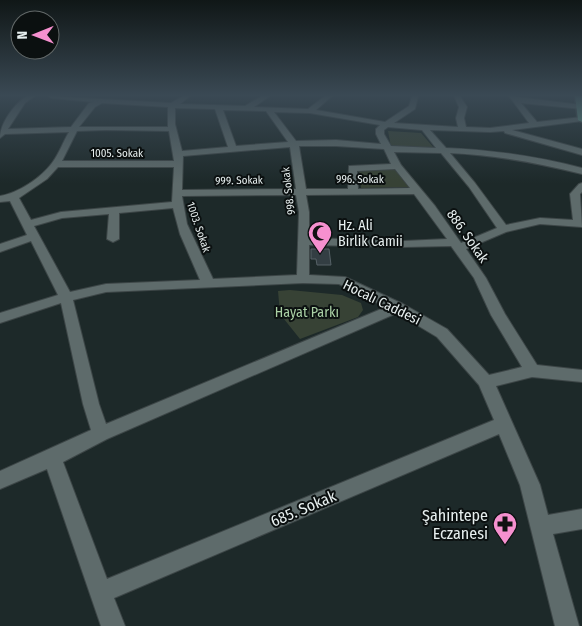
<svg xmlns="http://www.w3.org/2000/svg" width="582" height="626" viewBox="0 0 582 626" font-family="'Fira Sans Condensed',sans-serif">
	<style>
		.green { fill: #374235 }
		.building { fill: #333e43; stroke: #566166 }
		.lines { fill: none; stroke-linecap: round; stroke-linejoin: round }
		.minor-casing { stroke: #3d4647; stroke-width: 2 }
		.major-casing { stroke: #3d4647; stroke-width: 3 }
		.minor { fill: #5e6b6b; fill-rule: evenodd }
		.major { fill: #649f8d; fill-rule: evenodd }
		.labels { text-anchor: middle; stroke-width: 4; stroke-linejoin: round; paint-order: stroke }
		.far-street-label { font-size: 11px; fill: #e7efef; stroke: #0b1010 }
		.poi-label { font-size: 14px; fill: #e7efef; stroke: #0b1010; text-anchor: start }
		.street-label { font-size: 14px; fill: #e7efef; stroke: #0b1010 }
		.park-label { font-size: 14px; fill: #aad0a5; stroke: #0b1010 }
		.near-street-label { font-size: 16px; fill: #e7efef; stroke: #0b1010 }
		.near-poi-label { font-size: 16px; fill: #e7efef; stroke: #0b1010; text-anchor: end }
	</style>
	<rect width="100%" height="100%" fill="#1d2929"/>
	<path class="green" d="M388 131 421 133 434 148 391 147Z
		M396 169 409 187 361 188 359 170Z
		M290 290 342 295 361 303 363 310 358 317 300 339 280 314 278 291Z"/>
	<path class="building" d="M311 249H329L331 265H317L316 259H311Z"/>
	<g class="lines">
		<g class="minor-casing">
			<path id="minor" d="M27 96H35L25 103 8 129 71 127 89 103 93 102 51 98 48 96 171 103 183 96H190L180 104 245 106 262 96H270L254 107 308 109 325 96H332L316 110 385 122 409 106 412 96H418L415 109 394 123 458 127 456 118 459 107 454 96H460L467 107 464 118 466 127 490 128 529 123 509 96 582 105V109L521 103 537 122 582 117V121L512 130 582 149V155L505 133 504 131 490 132 430 130 446 148C494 150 535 156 582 168V174C538 163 496 155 450 153L475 183 506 225 540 218 573 220 570 194 579 184 582 183V192L580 194 582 227 540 224 506 232 466 249 486 278 505 314 537 365 582 370V382L532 377 496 386 540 485 548 515 582 509V529L553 534 579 626H555L520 485 499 434 114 598 125 626H101L47 469 0 489V471L91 430 83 404 61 303 0 323V313L58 295 31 241 0 252V244L27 235 10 201 0 202V196C18 193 41 178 52 163 59 154 63 142 69 132L5 134 0 138C0 123 15 103 27 96ZM102 103 168 107V127H79L95 107ZM175 108 215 109 228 147 182 151 175 124ZM223 110 266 111 288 142 236 146ZM274 112 310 113 380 125 376 129V134L381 144 336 140 296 141ZM388 127 422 130 436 148 391 146 384 134V130ZM106 130 169 131 174 161H62L77 131ZM299 146H336L384 149 391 164 349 166 348 189H306ZM290 147 296 189 182 190 183 156ZM394 152 441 153 469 187 497 228 461 243 435 206 401 165ZM58 167H174L172 202 61 212 31 220 19 198 47 179ZM395 169 410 188 358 189 357 171ZM414 194 447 239 404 241 309 238V212L306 195ZM296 195 299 212 297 275 213 279 187 224 182 196ZM173 208 180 234 200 280 106 284 70 292 34 226 62 218 109 214 107 239 113 242 119 239V213ZM309 245 404 247 451 246 474 278 491 315 522 367 489 375 447 329 403 304 345 277 309 275ZM303 283 339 284 386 307 106 424 99 404 73 300 106 292ZM397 313 437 337 479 385 494 420 107 579 63 462 107 439Z"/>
		</g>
		<g class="major-casing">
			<path id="major" d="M575 96H582V122L578 120Z"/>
		</g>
		<use href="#minor" class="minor"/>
		<use href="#major" class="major"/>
	</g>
	<linearGradient id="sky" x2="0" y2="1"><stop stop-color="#101717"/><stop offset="0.52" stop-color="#3a4954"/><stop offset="1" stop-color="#3a4954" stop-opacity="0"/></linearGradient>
	<rect width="582" height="183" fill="url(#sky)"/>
	<defs>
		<g id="mosque-pin" transform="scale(1.25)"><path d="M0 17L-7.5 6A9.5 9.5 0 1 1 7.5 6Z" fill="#f690cf" stroke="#0b1010"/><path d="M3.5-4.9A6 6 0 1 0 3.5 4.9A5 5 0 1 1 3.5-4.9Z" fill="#111"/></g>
		<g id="pharmacy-pin" transform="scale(1.25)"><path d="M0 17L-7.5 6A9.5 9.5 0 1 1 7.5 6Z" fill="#f690cf" stroke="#0b1010"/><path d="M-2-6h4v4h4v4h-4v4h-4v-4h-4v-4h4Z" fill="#111"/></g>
	</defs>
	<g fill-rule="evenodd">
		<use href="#mosque-pin" x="320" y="233"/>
		<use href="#pharmacy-pin" x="505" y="524"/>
	</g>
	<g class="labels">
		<g class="far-street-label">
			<text x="117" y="157">1005. Sokak</text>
			<text x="360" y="183">996. Sokak</text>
			<text transform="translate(239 180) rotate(-1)" y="4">999. Sokak</text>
			<text transform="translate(288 191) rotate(-97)" y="4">998. Sokak</text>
			<text transform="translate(199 227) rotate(71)" y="4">1003. Sokak</text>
		</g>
		<g class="poi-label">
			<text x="338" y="230">Hz. Ali<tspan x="338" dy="16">Birlik Camii</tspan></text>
		</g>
		<g class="street-label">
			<text transform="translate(468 236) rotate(55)" y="5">886. Sokak</text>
			<text transform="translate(382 302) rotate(26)" y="5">Hocalı Caddesi</text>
		</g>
		<g class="park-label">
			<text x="307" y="317">Hayat Parkı</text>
		</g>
		<g class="near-street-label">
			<text transform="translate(303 508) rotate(-23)" y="6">685. Sokak</text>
		</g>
		<g class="near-poi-label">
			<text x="488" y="521">Şahintepe<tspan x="488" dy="18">Eczanesi</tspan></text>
		</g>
	</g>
	<g transform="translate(35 35) rotate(269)"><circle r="24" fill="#0b1010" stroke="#636969"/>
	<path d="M0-4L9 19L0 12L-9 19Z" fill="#f690cf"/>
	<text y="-8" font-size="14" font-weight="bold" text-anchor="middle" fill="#e7efef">N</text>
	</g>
</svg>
